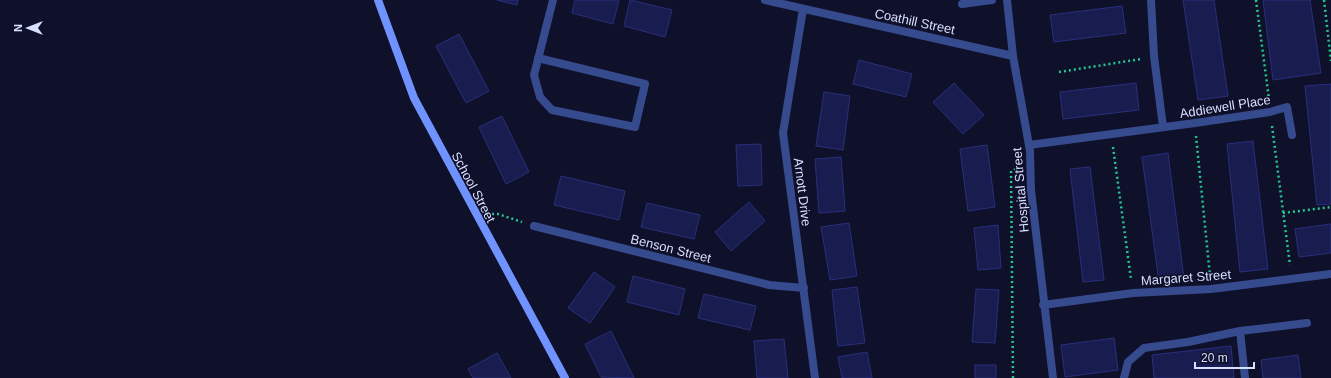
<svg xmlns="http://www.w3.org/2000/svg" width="1331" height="378" viewBox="0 0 1331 378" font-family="Arial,sans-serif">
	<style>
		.building { fill: #191c4e; stroke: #292f7c }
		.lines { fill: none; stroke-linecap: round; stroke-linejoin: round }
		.path { stroke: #26c692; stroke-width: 2.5; stroke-dasharray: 2 3; stroke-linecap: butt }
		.lane { stroke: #364a8e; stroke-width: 8 }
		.street { stroke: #364a8e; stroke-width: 8 }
		.secondary { stroke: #7092ff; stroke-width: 8 }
		.labels { text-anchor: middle; stroke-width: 3; stroke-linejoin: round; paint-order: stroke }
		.street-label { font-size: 13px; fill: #d9dfff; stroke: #0f112b }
	</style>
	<rect width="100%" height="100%" fill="#0f112b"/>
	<path class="building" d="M497 0H518L517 5Z
		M575 0H619L613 24 572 13Z
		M630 0 672 10 665 37 624 26Z
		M1183 0H1214L1228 96 1198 100Z
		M1263 0H1310L1321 73 1273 80Z
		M1122 6 1126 33 1054 42 1050 15Z
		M459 34 489 91 466 103 436 46Z
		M859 60 912 74 906 97 853 84Z
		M954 83 984 115 963 134 933 102Z
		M1136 83 1139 110 1063 119 1060 92Z
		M1331 84V204L1317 205 1305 86Z
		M824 92 850 96 843 150 816 146Z
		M502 116 529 172 506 184 479 127Z
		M1253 141 1268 269 1240 272 1227 144Z
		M761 144 762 185 738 186 736 145Z
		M987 145 995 207 968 211 960 149Z
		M1168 153 1184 279 1159 282 1142 157Z
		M841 157 845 211 819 213 815 159Z
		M1090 167 1104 280 1083 282 1070 169Z
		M561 176 625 191 619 220 554 205Z
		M749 202 765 221 731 251 715 232Z
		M647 203 700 215 694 239 641 227Z
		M849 223 857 276 830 280 821 227Z
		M1331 224V253L1299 257 1295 229Z
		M998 225 1001 268 978 270 974 228Z
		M594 272 615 287 590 323 568 308Z
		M633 276 685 289 679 315 627 302Z
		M857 287 865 343 838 346 832 290Z
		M976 289 999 290 995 343 972 342Z
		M704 294 756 306 750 330 698 318Z
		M611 331 634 378 601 377 585 344Z
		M1114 338 1118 370 1065 377 1061 345Z
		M784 339 788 378H757L754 341Z
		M1231 346 1234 378H1154L1152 355Z
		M867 352 872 378H842L838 357Z
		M497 353 511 378H473L468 369Z
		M1298 355 1301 378H1263L1261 360Z
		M975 365H996V378H975Z"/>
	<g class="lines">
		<path class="path" d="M1256 0 1269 99
			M1324 0 1331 61
			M1059 72 1141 59
			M1272 126 1290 265
			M1196 136 1210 276
			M1113 147 1131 279
			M1283 213 1331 207
			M492 214H498L522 222
			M1013 378 1011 171 1017 169"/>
		<path class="lane" d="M962 4 992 0
			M1124 378 1128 362 1144 348 1188 342 1240 331
			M1245 378 1240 331 1307 323"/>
		<path class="street" d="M765 0 1013 56
			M1007 0 1013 56 1030 151 1031 190 1053 378
			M1151 0 1154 56 1163 127
			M803 9 783 133 815 378
			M538 58 645 84 635 127 552 110 540 97 534 75 553 0
			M1029 145 1195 123 1270 112 1287 107 1292 135
			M534 226 769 285 804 288
			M1043 305 1133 293 1211 289 1331 274"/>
		<path class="secondary" d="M378 0 414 98 565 378"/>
	</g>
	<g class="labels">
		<g class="street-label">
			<text transform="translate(915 21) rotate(12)" y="5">Coathill Street</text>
			<text transform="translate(1225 106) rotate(-9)" y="5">Addiewell Place</text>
			<text transform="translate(474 187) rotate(62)" y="5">School Street</text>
			<text transform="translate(1020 190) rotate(-95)" y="5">Hospital Street</text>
			<text transform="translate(803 192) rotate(83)" y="5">Arnott Drive</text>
			<text transform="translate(671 248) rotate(14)" y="5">Benson Street</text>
			<text transform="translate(1186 277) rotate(-4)" y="5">Margaret Street</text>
		</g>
	</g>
	<g transform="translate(28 28) rotate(270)" stroke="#0f112b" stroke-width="3" paint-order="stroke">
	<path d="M0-3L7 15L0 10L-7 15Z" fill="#d9dfff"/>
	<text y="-6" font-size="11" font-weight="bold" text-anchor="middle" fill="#d9dfff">N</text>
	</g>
	<path d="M1195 362v6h59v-6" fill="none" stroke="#d9dfff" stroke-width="2"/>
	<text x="1201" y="362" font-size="12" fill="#d9dfff" stroke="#0f112b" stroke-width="3" paint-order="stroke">20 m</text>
</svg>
